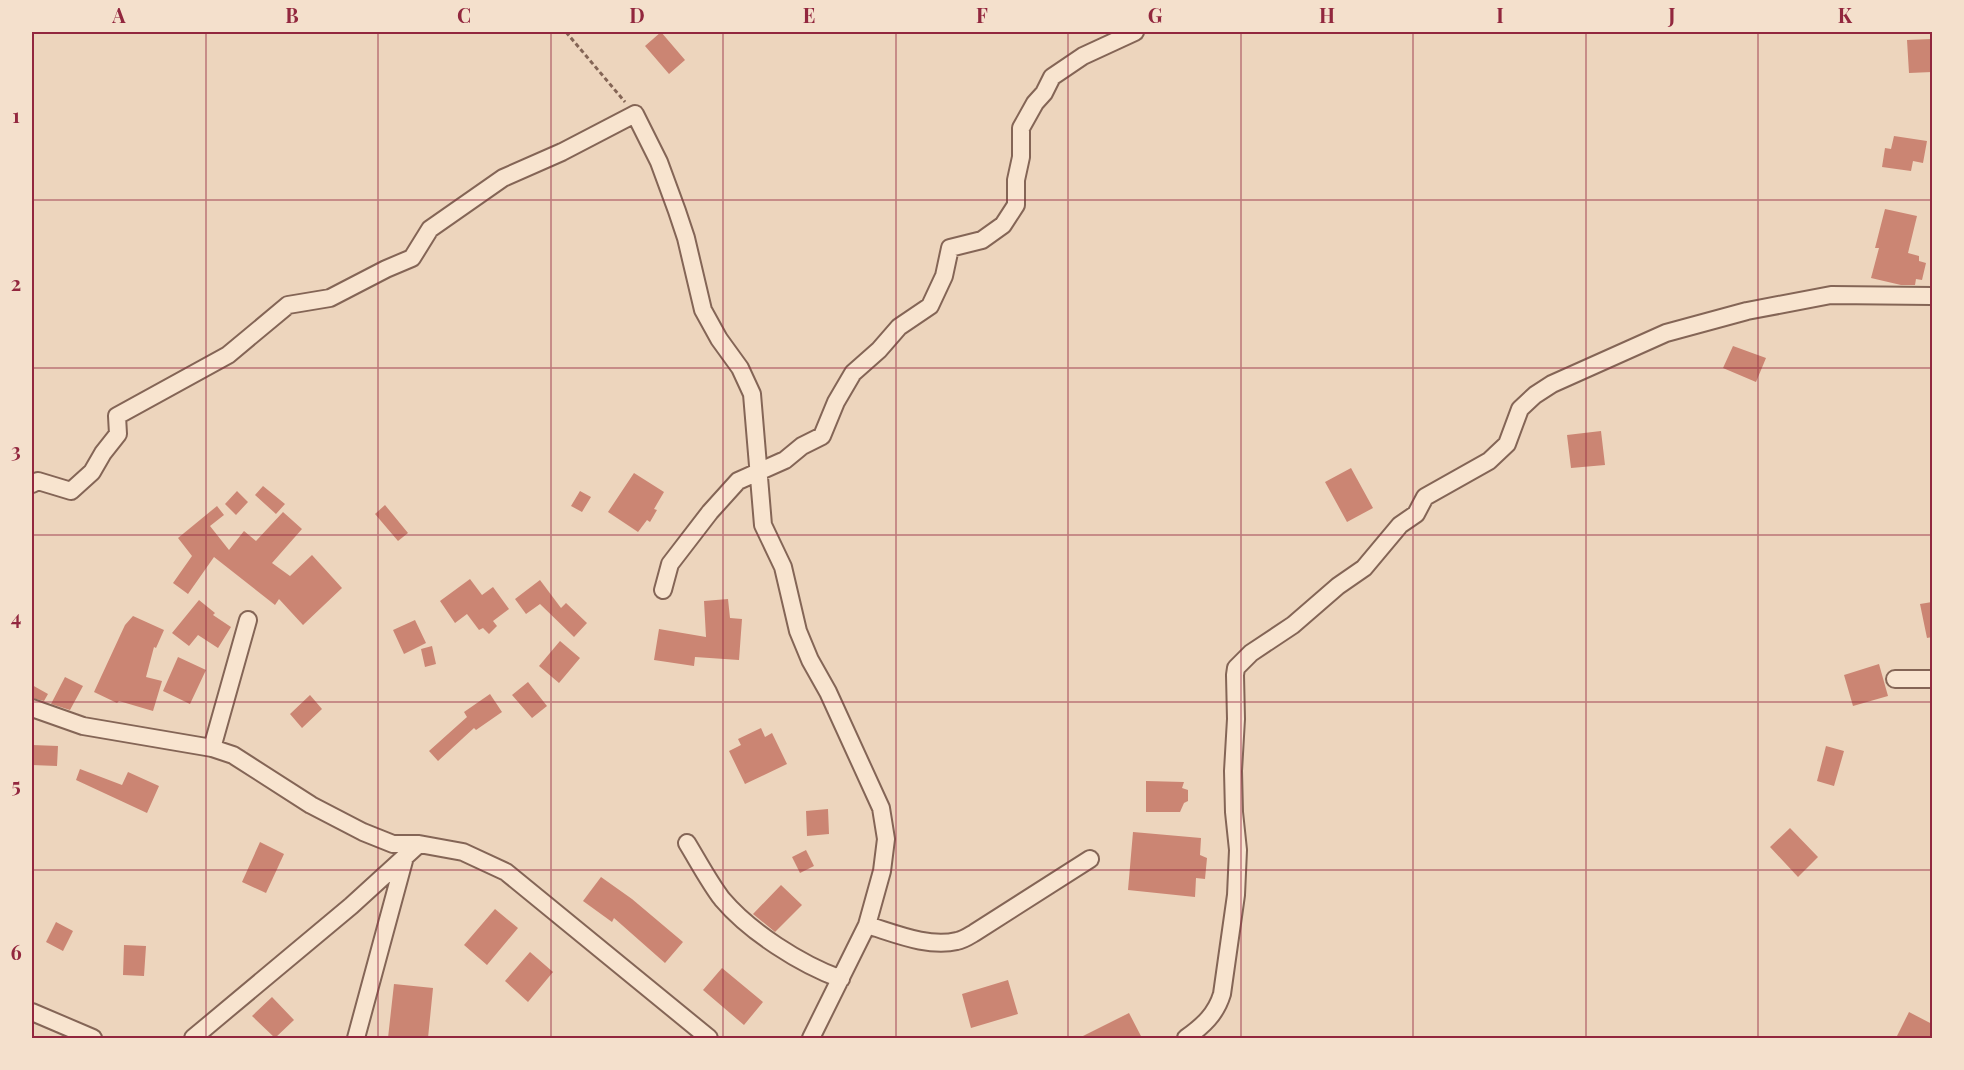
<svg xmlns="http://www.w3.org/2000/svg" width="1964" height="1070" viewBox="0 0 1964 1070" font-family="'Playfair Display',serif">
<rect width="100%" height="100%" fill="#edd5bd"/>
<path fill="#cb8573" d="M661,32l24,28 -16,14 -24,-28z
M1932,39v33l-23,1 -2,-33z
M1894,136l33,5 -4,22 -10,-2 -2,10 -29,-4 3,-19 6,1z
M1885,209l32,7 -9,37 11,3v5l7,2 -4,17 -6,-1 -1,6h-14l-30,-7 8,-30h-4z
M1733,346l33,12 -10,24 -33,-14z
M1601,431l4,34 -34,3 -4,-33z
M1351,468l22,40 -26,14 -22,-40z
M634,473l30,19 -10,17 3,1 -7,12 -3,-2 -9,12 -30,-20z
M263,486l22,18 -9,10 -21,-19z
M237,491l11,11 -12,13 -11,-11z
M580,491l11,6 -9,15 -11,-6z
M385,505l23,28 -10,8 -23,-27z
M217,506l7,9 -14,11 19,24 15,-19 12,10 27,-29 19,17 -30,34 18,13 22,-21 30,33 -39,37 -24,-26 -4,6 -61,-48 -26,37 -15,-11 19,-27 -14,-18z
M470,579l12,16 11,-8 16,22 -16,12 4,5 -8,8 -6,-6 -4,2 -12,-16 -12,9 -15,-22z
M540,580l21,28 5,-5 21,20 -13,14 -34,-33 -14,10 -11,-15z
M728,599l2,19 12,1 -3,41 -44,-3 -1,9 -40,-6 5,-31 47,8 -2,-36z
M199,600l16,13 -2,2 18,12 -13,21 -20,-13 -9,11 -17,-13z
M1932,602v35l-5,1 -7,-34z
M133,616l31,14 -8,18 -2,-1 -8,30 16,4 -9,30 -34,-10 -2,2 -23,-11 31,-67z
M415,620l11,23 -22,11 -11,-24z
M560,641l20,17 -21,25 -20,-17z
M432,646l4,18 -11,3 -4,-18z
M178,657l28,13 -16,34 -27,-13z
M1879,664l9,32 -35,10 -9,-31z
M65,677l18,9 -13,24 -19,-6z
M528,682l19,24 -15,12 -20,-23z
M32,685l16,9 -4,7 -12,-3z
M490,694l12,18 -26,18 -2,-2 -36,33 -9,-10 38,-34 -3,-5z
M310,695l12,14 -20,19 -12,-14z
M761,728l4,9 7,-4 15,31 -42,20 -16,-33 12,-6 -3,-6z
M32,745l26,1 -1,20 -25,-1z
M1826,746l18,5 -10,35 -17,-5z
M80,769l42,16 6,-13 31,14 -12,27 -71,-33z
M1146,781l38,1 -2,6 6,2v11l-4,2 -4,9h-34z
M828,809l1,25 -22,2 -1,-25z
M1790,828l28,29 -20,20 -28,-30z
M1133,832l68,6 -1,17 7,3 -2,21 -9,-1 -1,19 -67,-7z
M260,842l24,12 -18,39 -24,-11z
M806,850l8,16 -14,7 -8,-16z
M601,877l31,22 51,43 -18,21 -51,-45 -2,4 -29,-21z
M781,885l21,20 -27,27 -22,-18z
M495,909l23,19 -31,37 -23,-20z
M56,922l17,9 -10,20 -17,-9z
M124,945l22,1 -2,30 -21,-1z
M530,952l23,20 -25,30 -23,-21z
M722,968l41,34 -19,23 -41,-35z
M1008,980l10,34 -47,14 -9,-34z
M394,984l39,4 -5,50h-40z
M272,997l22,23 -19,18 -23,-22z
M1909,1012l23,12v14h-36z
M1129,1013l13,25h-63z"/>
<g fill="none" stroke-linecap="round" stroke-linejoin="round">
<defs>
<path id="street" d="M32,484l6,-3 33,10 21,-19 11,-19 15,-19 -1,-18 111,-61 60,-50 42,-7 56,-29 26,-11 18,-29 73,-51 59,-26 73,-38 24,48 18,49 9,27 17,72 16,29 21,29 12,26 11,131 20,42 15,64 12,29 18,32 53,116 5,31 -4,32 -15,54 -56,113
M663,590l7,-26 40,-52 28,-31 47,-21 17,-14 20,-10 14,-34 17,-29 26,-23 20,-23 31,-21 14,-30 6,-28 32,-8 21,-15 13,-20v-25l5,-23v-29l14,-25 9,-10 8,-16 31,-21 52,-24
M1895,679h37
M32,708l51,18 129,22 21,7 78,50 52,27 30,12h26l44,8 43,20 203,166
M212,748l36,-128
M687,843c11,18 22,39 35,56 28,33 78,65 119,80
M867,925c27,8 61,23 90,16 6,-1 12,-5 17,-8l116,-74
M32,1012l61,26
M193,1038l158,-132 68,-62
M356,1038l49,-181
M1186,1038c17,-12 30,-24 36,-44l14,-99 2,-45 -4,-38 -1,-41 3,-52 -1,-44 1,-7 15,-15 42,-28 45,-39 26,-18 36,-43 16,-11 9,-17 64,-36 18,-17 13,-35 15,-14 17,-11 114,-51 81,-22 84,-16 101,1"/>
</defs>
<use href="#street" stroke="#846556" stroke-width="20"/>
<path stroke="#846556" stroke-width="3" stroke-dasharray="4.5 3" stroke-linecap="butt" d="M566,32l59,70"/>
<use href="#street" stroke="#f8e4cf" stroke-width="16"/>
</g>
<path fill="none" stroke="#92273e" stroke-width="1.5" stroke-opacity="0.55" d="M206,32v1006M378,32v1006M551,32v1006M723,32v1006M896,32v1006M1068,32v1006M1241,32v1006M1413,32v1006M1586,32v1006M1758,32v1006M32,200h1900M32,368h1900M32,535h1900M32,702h1900M32,870h1900"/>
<rect width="1964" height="1070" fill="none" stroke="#f4e0cc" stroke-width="66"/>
<rect x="33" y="33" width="1898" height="1004" fill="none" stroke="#92273e" stroke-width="2"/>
<g font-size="20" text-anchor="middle" font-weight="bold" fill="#92273e">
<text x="119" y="23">A</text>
<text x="292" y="23">B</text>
<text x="464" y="23">C</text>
<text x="637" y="23">D</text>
<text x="809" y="23">E</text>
<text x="982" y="23">F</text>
<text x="1155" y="23">G</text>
<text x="1327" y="23">H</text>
<text x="1500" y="23">I</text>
<text x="1672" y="23">J</text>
<text x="1845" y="23">K</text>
<text x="16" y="123">1</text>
<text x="16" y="291">2</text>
<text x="16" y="458">3</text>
<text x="16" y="625">4</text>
<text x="16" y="793">5</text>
<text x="16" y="960">6</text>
</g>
</svg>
